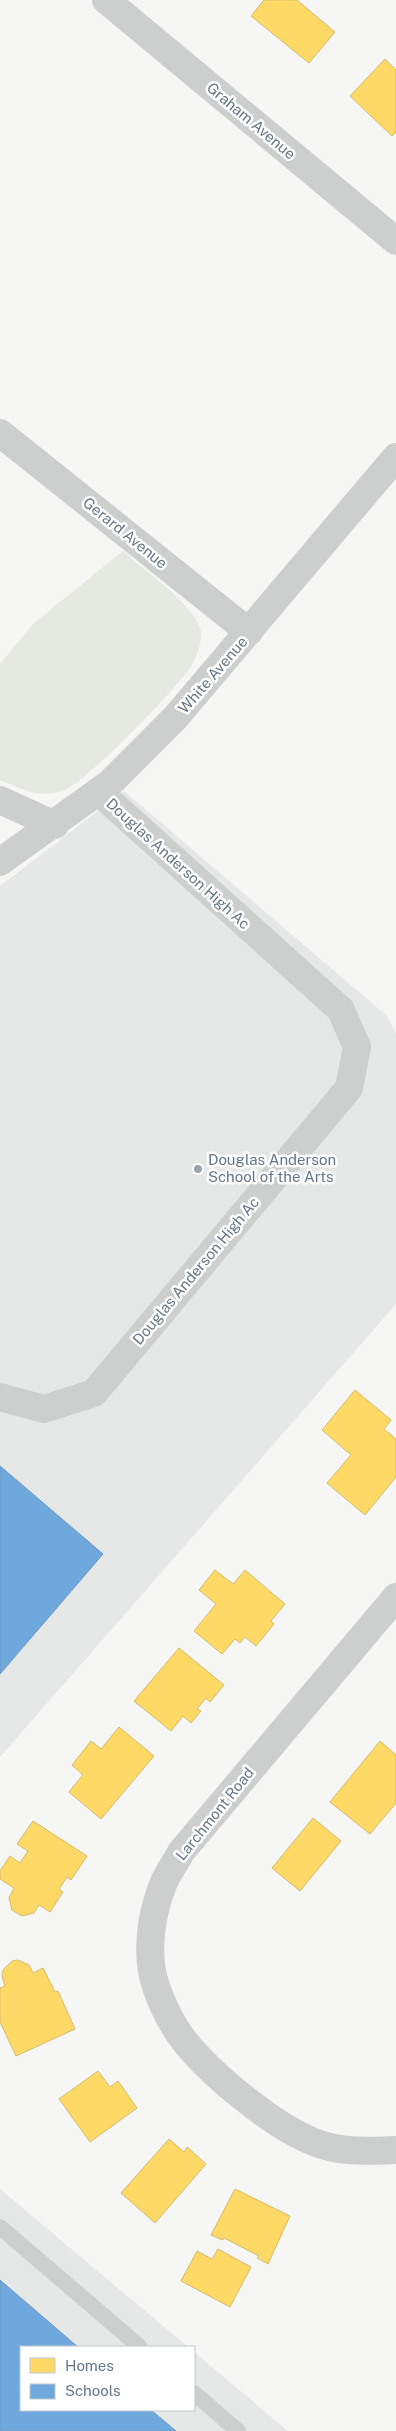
<svg xmlns="http://www.w3.org/2000/svg" width="396" height="2431" viewBox="0 0 396 2431" font-family="'Public Sans',sans-serif">
<rect width="100%" height="100%" fill="#f6f6f4"/>
<path fill="#e6e7e7" d="M124,791l263,225 9,18v270l-396,453v-871z
M0,2189l188,158h-167v63h173v-58l94,79h-288z"/>
<path fill="#e6e9e2" d="M123,551c20,18 65,50 76,74 6,12 -2,32 -9,43 -15,22 -106,117 -128,123 -28,7 -37,-1 -62,-11v-116l34,-41z"/>
<path fill="#ffd966" stroke="#d1bb6f" d="M264,0h33l38,32 -26,31 -58,-47z
M385,59l11,11v62l-4,4 -42,-40z
M355,1390l36,30 -7,9 12,10v38l-31,38 -38,-32 24,-28 -29,-25z
M215,1570l18,14 12,-14 40,34 -14,17 3,3 -18,22 -11,-9 -5,6 -5,-4 -13,15 -28,-23 22,-27 -17,-14z
M179,1648l45,37 -14,17 -4,-4 -9,11 4,2 -10,12 -8,-7 -12,15 -37,-30z
M119,1727l35,29 -53,63 -32,-27 14,-17 -11,-10 19,-24 10,8z
M380,1741l16,14v48l-26,31 -40,-32z
M313,1818l28,23 -41,50 -28,-23z
M33,1821l54,35 -16,24 -4,-3 -8,12 4,3 -13,20 -11,-7 -5,8 -12,3 -10,-6 -3,-12 5,-10 -14,-9v-8l10,-15 10,7 8,-12 -11,-7z
M18,1960l11,5 4,8 10,-5 12,24 3,-1 17,38 -59,27 -16,-34v-34l5,-2 -3,-10 1,-6 9,-9z
M98,2071l12,16 8,-6 19,27 -47,34 -31,-43z
M169,2139l15,13 3,-5 19,17 -51,59 -34,-30z
M235,2189l55,27 -22,48 -11,-6 2,-2 -35,-18 -1,2 -12,-5z
M218,2249l33,18 -21,40 -49,-26 16,-30 15,8z"/>
<path fill="#6fa8dc" stroke="#6c99c2" d="M0,1466l103,88 -103,120z
M0,2280l78,67h-57v63h130l25,21h-176z"/>
<g fill="none" stroke-linecap="round" stroke-linejoin="round">
<path stroke="#cdcfcf" stroke-width="16" d="M0,2227l140,120
M194,2393l44,38"/>
<path stroke="#cdcfcf" stroke-width="28" d="M106,0l290,241
M0,433l249,199
M0,800l55,25
M0,862l110,-79 65,-65 221,-261
M0,1397l44,12 50,-16 255,-305 8,-41 -16,-37 -242,-218
M396,1597l-215,255c-5,10 -12,19 -17,30 -11,26 -17,60 -12,89 4,22 19,54 34,72 27,33 87,83 128,99 26,11 54,9 82,8"/>
</g>
<circle fill="#98a3ac" stroke="#fff" stroke-width="2" cx="198" cy="1169" r="5"/>
<g text-anchor="middle" stroke-width="5" stroke-linejoin="round" paint-order="stroke">
<g font-size="15" fill="#657685" stroke="#fff">
<text transform="translate(251 121) rotate(40)" y="5">Graham Avenue</text>
<text transform="translate(125 533) rotate(39)" y="5">Gerard Avenue</text>
<text transform="translate(213 675) rotate(-49)" y="5">White Avenue</text>
<text transform="translate(178 864) rotate(42)" y="5">Douglas Anderson High Ac</text>
<text transform="translate(196 1271) rotate(-50)" y="5">Douglas Anderson High Ac</text>
<text transform="translate(215 1814) rotate(-51)" y="5">Larchmont Road</text>
</g>
<g font-size="15" fill="#657685" stroke="#fff" text-anchor="start">
<text x="208" y="1165">Douglas Anderson<tspan x="208" dy="17">School of the Arts</tspan></text>
</g>
</g>
<rect x="20" y="2346" width="175" height="65" fill="#ffffff" stroke="#c1c8ce"/>
<rect x="30" y="2358" width="25" height="15" fill="#ffd966" stroke="#c1c8ce"/>
<text x="65" y="2371" font-size="15" fill="#657685">Homes</text>
<rect x="30" y="2384" width="25" height="15" fill="#6fa8dc" stroke="#c1c8ce"/>
<text x="65" y="2396" font-size="15" fill="#657685">Schools</text>
</svg>
